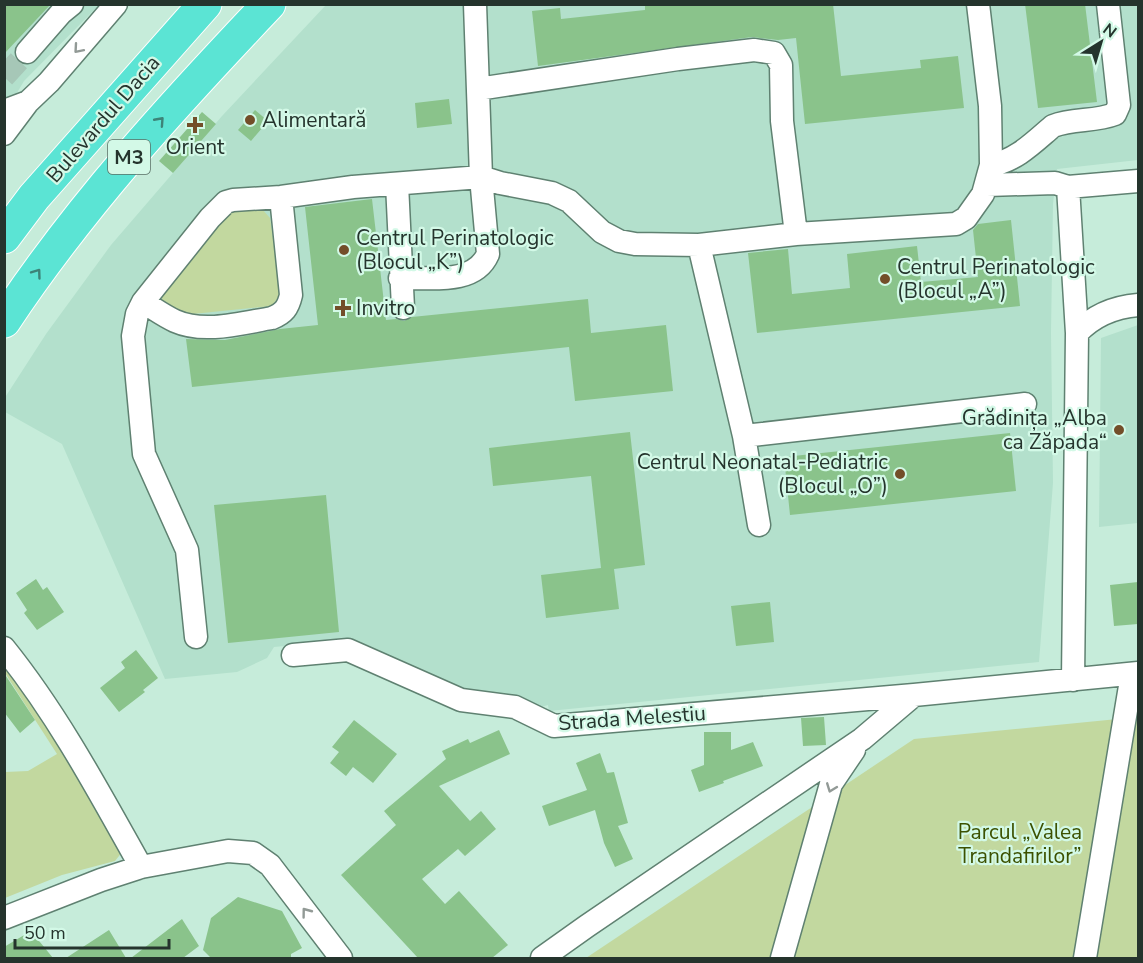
<svg xmlns="http://www.w3.org/2000/svg" width="1143" height="963" viewBox="0 0 1143 963" font-family="'Nunito Sans',sans-serif">
<rect width="100%" height="100%" fill="#c6ecda"/>
<path fill="#b3e0cc" d="M5,5h94l-75,76 -19,32z
M326,5h812v155l-81,9 -4,35 -2,129 2,150 -14,179 -490,49 -1,-6 -7,2 -22,-11 -61,-6 -112,-50 -72,7 -7,11 -30,14 -72,7 -103,-235 -57,-32 -1,-13 42,-65 65,-89 111,-129z
M1138,325v198l-39,4 2,-189z"/>
<path fill="#c2d89f" d="M262,209l8,9 11,75 -9,13 -89,9 -20,-12 -3,-13 64,-77z
M4,666l62,89 57,96 -8,10 -53,14 -57,23v-126l23,-1 29,-17 -52,-81z
M1138,717v241h-552l328,-219z"/>
<path fill="#8ac38b" d="M4,4h47l-47,50z
M645,4h188l8,72 80,-8 -1,-8 38,-4 6,52 -159,16 -9,-86 -18,2 -26,-3 -214,29 -6,-55 28,-3 1,11 84,-9z
M1025,4h60l12,98 -59,6z
M449,99l3,25 -35,4 -2,-25z
M255,110l13,11 -17,20 -13,-11z
M202,112l14,12 -43,49 -14,-12z
M372,199l14,121 10,-1 8,2 8,-4 176,-18 3,34 75,-8 7,66 -98,10 -6,-54 -377,40 -6,-48 39,1 55,-11 38,-4 -13,-118z
M1011,220l9,86 -263,27 -9,-80 40,-4 4,45 58,-6 -3,-34 70,-8 4,36 57,-5 -5,-47 5,-6z
M630,432l15,133 -31,4 5,40 -73,9 -5,-43 60,-7 -10,-92 -98,10 -4,-38z
M1010,433l6,58 -226,24 -6,-58z
M326,495l13,137 -111,11 -14,-138z
M36,579l7,11 4,-3 17,25 -27,18 -13,-17 3,-3 -11,-17z
M1138,582v42l-24,2 -4,-41z
M770,602l4,40 -38,4 -5,-40z
M136,650l22,28 -15,12 2,2 -26,20 -19,-24 25,-20 -4,-6z
M4,673l31,47 -15,13 -16,-21z
M824,717l2,28 -23,1 -2,-28z
M354,720l43,34 -24,29 -20,-16 -7,9 -16,-13 9,-11 -7,-5z
M499,730l11,24 -71,32 31,35 11,-10 15,18 -31,27 -7,-7 -36,30 23,25 14,-13 49,54 -16,13h-74l-77,-83 55,-50 -12,-14 62,-52 -4,-8 26,-12 2,4z
M704,732h27v18l22,-8 10,24 -40,15 1,2 -25,9 -8,-22 13,-5z
M600,753l7,20 7,-1 14,51 -10,3 15,33 -18,8 -11,-24 -9,-33 -46,16 -7,-20 45,-16 -11,-27z
M238,897l44,14 20,37 -11,6v4h-80l-8,-8 8,-32z
M182,919l17,27 -16,12h-52z
M109,930l17,28h-60z
M31,931l22,27h-49v-11z"/>
<g fill="none" stroke-linecap="round" stroke-linejoin="round">
<path stroke="#a6c7b7" stroke-width="22" stroke-dasharray="22 11" stroke-linecap="butt" d="M4,77l23,-25"/>
<defs>
<path id="minor" d="M27,52l34,-39 11,-9
M478,89l200,-30 76,-9 20,3 7,12 1,56 14,113
M4,111l24,-9 21,-20 67,-78
M4,134l24,-32
M991,165c25,-4 43,-23 62,-39 20,-8 42,-4 62,-12l4,-9 -11,-101
M397,184l6,124
M987,185l68,-2 13,4 9,146 -4,347
M1068,187l70,-6
M281,197l10,98c-3,13 -7,18 -19,23 -30,5 -68,16 -97,3 -11,-5 -22,-13 -32,-19l67,-84 16,-16 7,-2 48,-3 72,-10 128,-10 19,6 52,10 17,8 33,31 17,9 16,3 64,1 97,-11 160,-10 10,-6 17,-24 8,-29 -1,-59 -12,-102
M699,245l45,191 15,89
M400,278c29,-1 74,8 88,-24l-7,-77 -6,-173
M143,302l-6,12 -4,22 11,118 43,96 9,87
M1077,333c16,-17 37,-26 61,-28
M744,436l281,-32
M4,648c54,67 95,144 137,219
M293,655l55,-5 113,50 54,7 39,19 360,-31 224,-22
M4,918l97,-38 40,-13 87,-16 25,2 17,12 71,93
M542,958l45,-32 275,-187 52,-44
M782,958l49,-174 23,-34
M1085,958l47,-284"/>
<path id="highway" d="M4,237l30,-40 171,-193
M4,321c77,-116 170,-217 265,-317"/>
</defs>
<use href="#minor" stroke="#5f8171" stroke-width="25"/>
<use href="#highway" stroke="#fff" stroke-width="35"/>
<use href="#minor" stroke="#fff" stroke-width="22"/>
<use href="#highway" stroke="#5be4d4" stroke-width="33"/>
</g>
<defs><path id="oneway-chevron" d="M-2-3.5L2.5 0L-2 3.5" fill="none" stroke-width="1.6" stroke-linecap="round" stroke-linejoin="round" transform="scale(1.5)"/></defs>
<g stroke="#929a96">
<use href="#oneway-chevron" transform="translate(78 49) rotate(131)"/>
<use href="#oneway-chevron" transform="translate(831 788) rotate(111)"/>
<use href="#oneway-chevron" transform="translate(306 912) rotate(-127)"/>
</g>
<g stroke="#3d8378">
<use href="#oneway-chevron" transform="translate(160 121) rotate(-48)"/>
<use href="#oneway-chevron" transform="translate(37 273) rotate(-54)"/>
</g>
<g fill="#734e29" stroke="#d3f9e7" stroke-width="2">
<circle cx="250" cy="120" r="6"/>
<path d="M192 116h6v6h6v6h-6v6h-6v-6h-6v-6h6z"/>
<circle cx="344" cy="250" r="6"/>
<circle cx="885" cy="279" r="6"/>
<path d="M340 299h6v6h6v6h-6v6h-6v-6h-6v-6h6z"/>
<circle cx="1119" cy="430" r="6"/>
<circle cx="900" cy="474" r="6"/>
</g>
<g text-anchor="middle" stroke-width="4.5" stroke-linejoin="round" paint-order="stroke">
<rect fill="#d3f9e7" stroke="#596f65" stroke-width="1.5" x="108" y="140" width="42" height="34" rx="4.5"/>
<g font-size="20" font-weight="bold" fill="#25342d">
<text x="129" y="164">M3</text>
</g>
<g font-size="21" fill="#25342d" stroke="#d3f9e7">
<text transform="translate(103 119) rotate(-49)" y="7">Bulevardul Dacia</text>
<text transform="translate(632 718) rotate(-4)" y="7">Strada Melestiu</text>
</g>
<g font-size="21" fill="#25342d" stroke="#d3f9e7" text-anchor="start">
<text x="262" y="127">Alimentară</text>
<text x="195" y="154" text-anchor="middle">Orient</text>
<text x="356" y="245">Centrul Perinatologic<tspan x="356" dy="24">(Blocul „K”)</tspan></text>
<text x="897" y="274">Centrul Perinatologic<tspan x="897" dy="24">(Blocul „A”)</tspan></text>
<text x="356" y="315">Invitro</text>
<text x="1107" y="425" text-anchor="end">Grădinița „Alba<tspan x="1107" dy="24">ca Zăpada“</tspan></text>
<text x="888" y="469" text-anchor="end">Centrul Neonatal-Pediatric<tspan x="888" dy="24">(Blocul „O”)</tspan></text>
</g>
<g font-size="21" fill="#3c5100" stroke="#d3f9e7">
<text x="1020" y="839">Parcul „Valea<tspan x="1020" dy="24">Trandafirilor”</tspan></text>
</g>
</g>
<rect width="1143" height="963" fill="none" stroke="#25342d" stroke-width="12"/>
<g transform="translate(1101 42) rotate(37)" stroke="#d3f9e7" stroke-width="4.5" paint-order="stroke">
<path d="M0-4.5L10 22L0 15L-10 22Z" fill="#25342d"/>
<text y="-9" font-size="16" font-weight="bold" text-anchor="middle" fill="#25342d">N</text>
</g>
<path d="M15 939v9h154v-9" fill="none" stroke="#25342d" stroke-width="3"/>
<text x="24" y="939" font-size="18" fill="#25342d" stroke="#d3f9e7" stroke-width="4.5" paint-order="stroke">50 m</text>
</svg>
